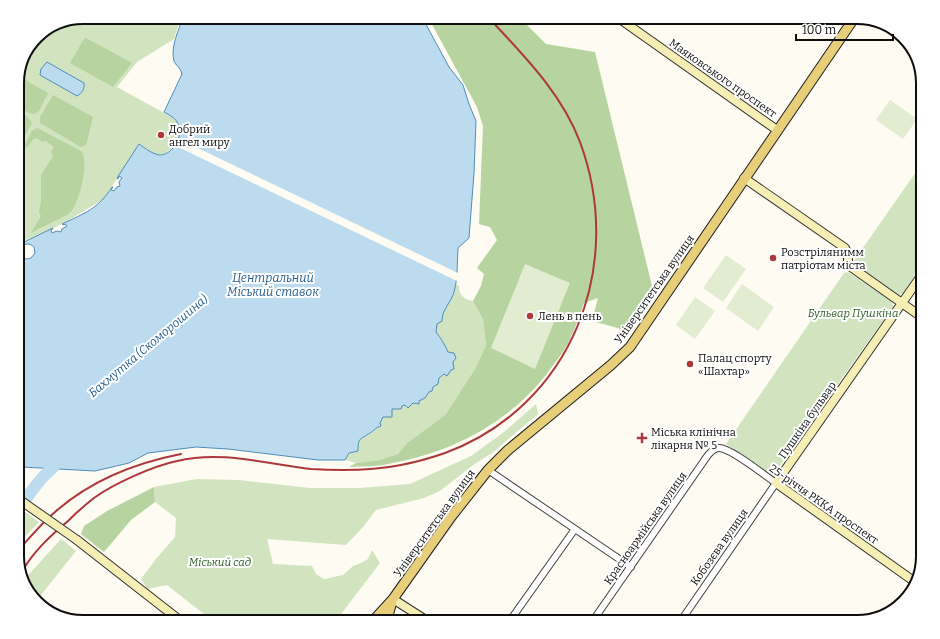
<svg xmlns="http://www.w3.org/2000/svg" width="940" height="639" viewBox="0 0 940 639" font-family="Bitter,serif">
<rect width="100%" height="100%" fill="#fdfbf2"/>
<path fill="#d1e4bf" d="M83,17h98l-7,22 -37,23 -20,25 58,32c10,13 1,26 -10,35h-11l-15,-10 -35,55 -42,25 -45,20v-165l20,-43z
M923,162v101l-21,31 -3,1 -45,-31 -1,-2z
M848,272l43,29 2,4 -1,3 -118,166 -4,1 -44,-31 118,-171z
M455,283l4,3c0,10 5,13 14,15l10,18 3,26 -11,24 -30,46 -38,28 -9,11 -19,6 -23,3 -11,-3 16,-23 10,-4 6,-6 6,-10 9,-8 33,-11 14,-20 5,-4 4,-22c-3,-7 -7,-14 -12,-20l1,-8 17,-31z
M536,404l2,10 -46,39 -19,12 -33,26 -16,7 -48,12 -13,17 -17,18 -79,-6 6,25 39,2 4,8 8,5 19,-4 10,-9 8,-3 7,-4 4,-9 8,13 -45,59h-121l-47,-37 -20,4 -6,-10 15,-20 19,-22 1,-19 -21,-16 -1,-15 43,-8 42,1 71,8h49l51,-4 61,-28 33,-24z
M17,506l22,16 -22,23z
M61,539l15,12 -39,49 -11,-11 -3,-8z"/>
<path fill="#b6d3a0" d="M428,17h91l27,27 49,8 57,234 -27,44 -33,-9 6,-23 -14,5c-4,12 -9,25 -14,36 -6,13 -16,25 -24,36 -40,50 -96,78 -158,89 -12,3 -26,2 -39,3l7,-4 23,-3 19,-6 9,-11 38,-28 30,-46 11,-24 -3,-26 -10,-18 8,-15 3,-12 -7,-6 20,-28 -7,-13 -11,-3 4,-98 -6,-19z
M86,38l46,25 -19,24 -43,-24 14,-24z
M22,78l26,15 -9,18 -4,3 -6,-1 -12,-7v-12l7,-12z
M53,95l40,22 -7,28 -5,2 -41,-24v-6z
M17,110l11,7 4,6 -15,28z
M37,128l44,23c9,10 -2,53 -11,62 -3,2 -8,4 -11,6 -9,4 -19,9 -28,14l10,-17 -2,-4 2,-11v-26l12,-19 -2,-4 3,-5 -8,-6 -3,1 -5,-3 -4,-1 -7,10 -3,-2 8,-15z
M154,487l1,15 -24,18 -27,32 -23,-18 3,-8 23,-15z"/>
<path fill="#e2ecd0" d="M890,100l27,19 -14,20 -27,-19z
M726,255l20,14 -23,33 -20,-14z
M525,264l45,19 -35,86 -44,-21z
M742,284l32,23 -16,24 -32,-23z
M695,297l20,14 -20,28 -19,-14z"/>
<path fill="#bcdbee" stroke="#4d8dbc" d="M183,17h239l27,50 14,18 6,19 7,17 -2,52 -5,65 -11,10c-1,15 0,30 -4,44 -3,11 -12,17 -12,29l-5,3 -1,8c5,6 9,13 12,20l6,1 2,5 -3,4 1,7 -3,1 -4,6 -3,-2 -5,4 -1,6 -5,3 -1,4 -3,1 -4,6 -6,3v3l-6,-1 -5,5 -3,-3 -3,1 -1,3h-9v8h-9l-3,6 1,3c-5,1 -7,5 -11,7 -10,7 -12,4 -12,18l-9,2 -4,7h-27l-90,-11 -32,-2 -48,6 -19,10 -34,8 -73,-4 -5,1v-221l3,2c-1,7 4,12 11,9l4,-5 -1,-6c-4,-4 -9,-4 -13,0l-3,-2 35,-17 -2,3 1,2 5,-2 4,1 1,-3 5,-3 -2,-2 -2,1 -1,-1c23,-11 36,-15 50,-37h1l-2,3 3,1 3,-4 3,-1 -1,-4 3,-4 -3,-2 -1,3 -1,-1 22,-34c6,4 14,11 22,11 12,-1 23,-20 17,-31 -2,-6 -9,-9 -14,-12l18,-38c-2,-7 -6,-8 -8,-13 -4,-14 5,-31 9,-44z
M47,62l37,21c1,6 -2,10 -7,13l-37,-21 1,-6z"/>
<path fill="#fdfbf2" d="M177,138l281,135 -1,8 -283,-136z"/>
<g fill="none" stroke-linecap="round" stroke-linejoin="round">
<path stroke="#bcdbee" stroke-width="12" d="M17,512c8,-12 16,-24 26,-35 7,-7 14,-12 18,-21"/>
<defs>
<path id="street" d="M488,470l143,97
M509,622l66,-93
M592,622l116,-167c4,-4 6,-7 11,-7 12,0 45,27 57,35l-96,139"/>
<path id="secondary" d="M617,17l160,113
M744,178l101,70 3,7v8l3,4 72,51
M77,540l105,82
M915,582l-139,-99 147,-210
M393,599l36,23"/>
<path id="primary" d="M372,622l21,-23 58,-82 37,-47 20,-20 103,-85 19,-18 225,-330
M386,622l6,-20"/>
</defs>
<use href="#street" stroke="#414141" stroke-width="8"/>
<use href="#secondary" stroke="#303030" stroke-width="10"/>
<use href="#primary" stroke="#1f1f1f" stroke-width="11"/>
<use href="#street" stroke="#fff" stroke-width="6"/>
<use href="#secondary" stroke="#f5efb5" stroke-width="8"/>
<use href="#primary" stroke="#e7ce78" stroke-width="9"/>
<path stroke="#ad383b" stroke-width="2" d="M17,552c12,-14 24,-28 38,-40 35,-31 80,-49 126,-58
M21,573c12,-21 28,-36 47,-52 8,-8 17,-16 26,-23 19,-14 59,-32 83,-37 45,-11 89,3 134,8 30,2 60,2 90,-4 15,-3 30,-7 44,-12 127,-47 181,-187 135,-311 -19,-50 -57,-87 -92,-125"/>
<defs>
<path id="secondary-bridge" d="M17,498l60,42"/>
</defs>
<use href="#secondary-bridge" stroke="#303030" stroke-width="10" stroke-linecap="butt"/>
<use href="#secondary-bridge" stroke="#f5efb5" stroke-width="8"/>
</g>
<g fill="#ad383b" stroke="#fff" stroke-width="1.5">
<circle cx="161" cy="135" r="4"/>
<circle cx="773" cy="258" r="4"/>
<circle cx="530" cy="316" r="4"/>
<circle cx="690" cy="364" r="4"/>
<path d="M640 432h4v4h4v4h-4v4h-4v-4h-4v-4h4z"/>
</g>
<g text-anchor="middle" stroke-width="4" stroke-linejoin="round" paint-order="stroke">
<g font-size="11" fill="#0e0e0e" stroke="#fff">
<text transform="translate(723 78) rotate(35)" y="4">Маяковського проспект</text>
<text transform="translate(654 289) rotate(-55)" y="4">Університетська вулиця</text>
<text transform="translate(807 420) rotate(-55)" y="4">Пушкіна бульвар</text>
<text transform="translate(824 504) rotate(35)" y="4">25-річчя РККА проспект</text>
<text transform="translate(434 523) rotate(-54)" y="4">Університетська вулиця</text>
<text transform="translate(645 528) rotate(-55)" y="4">Красноармійська вулиця</text>
<text transform="translate(719 547) rotate(-55)" y="4">Кобозєва вулиця</text>
</g>
<g font-size="11" fill="#0e0e0e" stroke="#fff" text-anchor="start">
<text x="169" y="133">Добрий<tspan x="169" dy="13">ангел миру</tspan></text>
<text x="781" y="256">Розстрілянимм<tspan x="781" dy="13">патріотам міста</tspan></text>
<text x="538" y="320">Лень в пень</text>
<text x="698" y="362">Палац спорту<tspan x="698" dy="13">«Шахтар»</tspan></text>
<text x="651" y="436">Міська клінічна<tspan x="651" dy="13">лікарня № 5</tspan></text>
</g>
<g font-size="11" font-style="italic" fill="#315e27" stroke="#fff">
<text x="853" y="317">Бульвар Пушкіна</text>
<text x="220" y="566">Міський сад</text>
</g>
<g font-size="12" font-style="italic" fill="#276091" stroke="#fff">
<text x="273" y="282">Центральний<tspan x="273" dy="14">Міський ставок</tspan></text>
<text transform="translate(148 346) rotate(-40)" y="4">Бахмутка (Скоморошина)</text>
</g>
</g>
<path d="M0 0H940V639H0ZM83 24H857A59 59 0 0 1 916 83V556A59 59 0 0 1 857 615H83A59 59 0 0 1 24 556V83A59 59 0 0 1 83 24Z" fill="#fff" fill-rule="evenodd"/>
<path fill="none" stroke="#0e0e0e" stroke-width="2" d="M83 24H857A59 59 0 0 1 916 83V556A59 59 0 0 1 857 615H83A59 59 0 0 1 24 556V83A59 59 0 0 1 83 24Z"/>
<path d="M796 34v6h97v-6" fill="none" stroke="#0e0e0e" stroke-width="2"/>
<text x="802" y="34" font-size="12" fill="#0e0e0e" stroke="#ffffff" stroke-width="3" paint-order="stroke">100 m</text>
</svg>
